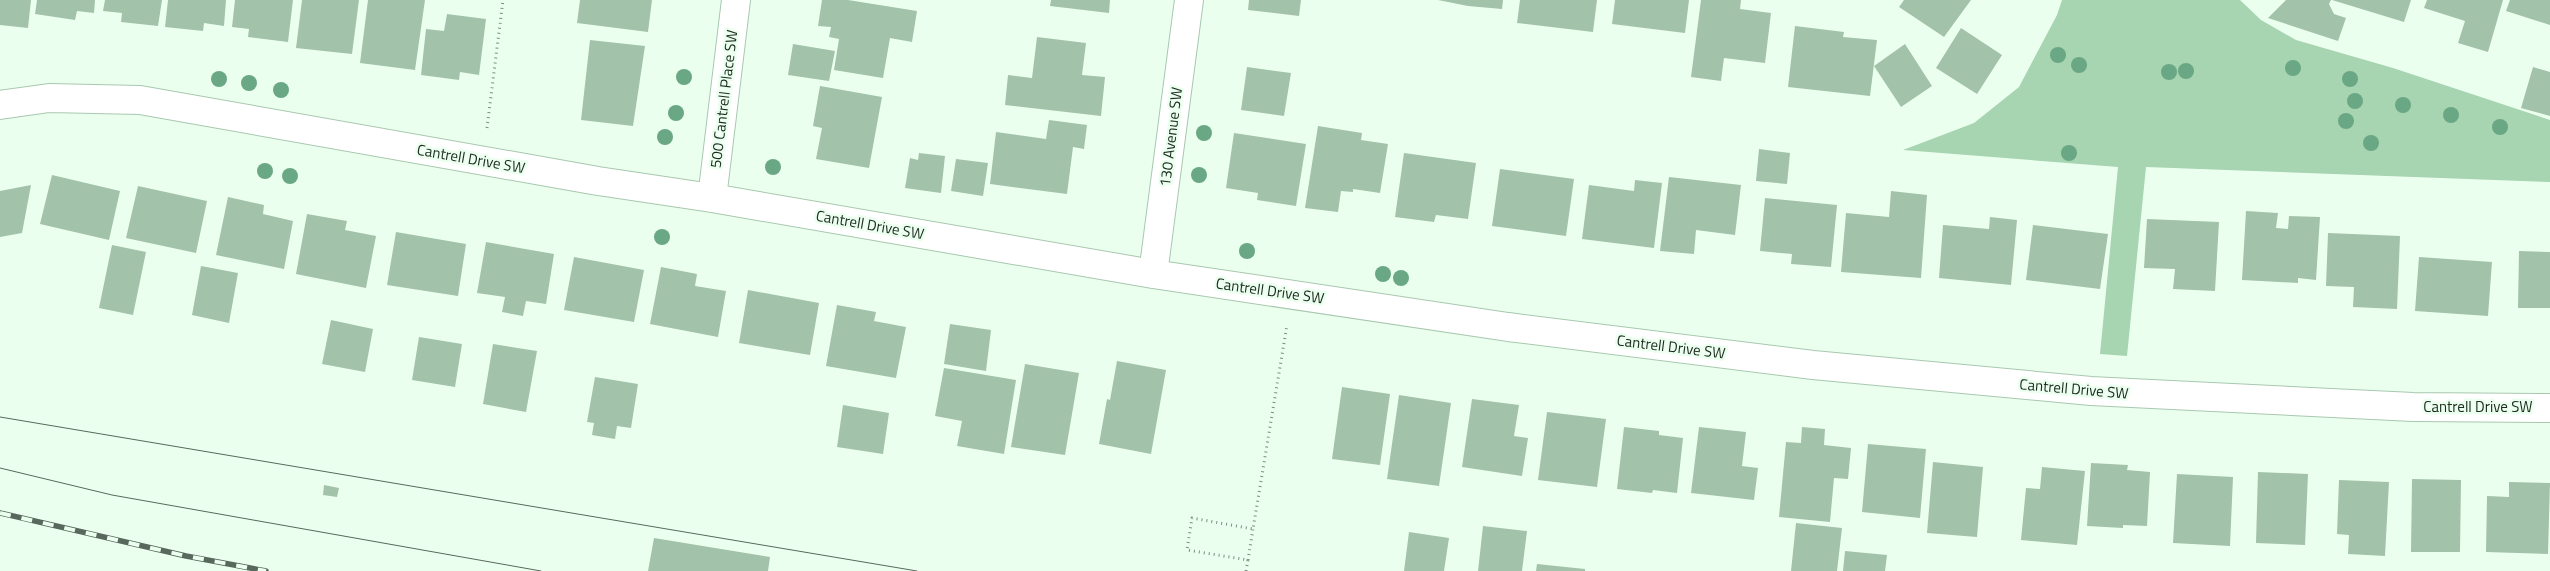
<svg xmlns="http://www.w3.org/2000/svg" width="2550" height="571" viewBox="0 0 2550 571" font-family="'Titillium Web',sans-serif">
<rect width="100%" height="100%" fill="#ebffef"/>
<path fill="#a7d4b1" d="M2062,0h178l21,20 35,20 97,28 157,52v62l-404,-15 -19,189 -27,-2 18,-187 -215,-17 71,-27 45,-36 38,-72z"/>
<path fill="#a3c2aa" d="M0,0h31l-3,28 -28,-3z
M37,0h58l-1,13 -17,-2 -2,9 -40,-6z
M105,0h57l-4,26 -37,-4 1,-9 -19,-2z
M168,0h58l-2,26 -20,-3 -1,8 -38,-4z
M235,0h58l-5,42 -40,-5 1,-8 -17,-2z
M302,0h57l-7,54 -56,-6z
M368,0h57l-10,70 -55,-7z
M580,0h72l-4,32 -71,-9z
M822,0h26l69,11 -5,31 -22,-4 -7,40 -49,-8 5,-31 -10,-2 2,-10 -13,-1z
M1051,0h59l-1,13 -59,-7z
M1249,0h52l-2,16 -51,-6z
M1438,0h65l-1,9 -34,-3z
M1520,0h77l-4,32 -76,-9z
M1615,0h74l-4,33 -73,-9z
M1701,0h40l-1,9 31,4 -6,50 -41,-5 -3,23 -30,-4z
M1904,0h67l-27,37 -45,-30z
M2286,0h45l-2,4 5,10 12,4 -8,23 -70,-23z
M2332,0h79l-7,22z
M2427,0h76l-15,52 -30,-9 7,-22 -41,-13z
M2510,0h40v25l-44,-14z
M447,14l39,5 -7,56 -19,-3 -1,8 -38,-5 5,-46 18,2z
M1795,26l49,6 -1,5 34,3 -7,56 -82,-9z
M1961,28l41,27 -25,39 -41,-26z
M1037,37l49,6 -4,32 23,2 -4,39 -96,-11 3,-30 24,3z
M590,40l55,6 -12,80 -52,-6z
M793,44l42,7 -6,30 -41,-6z
M1905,44l27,42 -31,21 -27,-41z
M1247,67l44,6 -7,43 -43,-6z
M2533,67l17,5v44l-29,-8z
M820,86l62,11 -13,71 -53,-9 6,-31 -9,-2z
M1049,120l38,5 -3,24 -11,-2 -6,47 -77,-10 6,-52 50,7z
M1318,126l44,7 -1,7 27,4 -8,49 -27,-4v3l-12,-1 -3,21 -33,-4z
M1234,133l72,11 -10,62 -39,-6 1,-7 -32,-5z
M1759,149l31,4 -3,31 -31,-3z
M919,153l26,3 -4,37 -36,-5 5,-30 8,2z
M1404,153l72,10 -8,56 -32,-4 -2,7 -39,-5z
M956,159l32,4 -5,33 -32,-5z
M1500,169l74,10 -8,57 -74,-10z
M52,175l68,16 -11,49 -69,-16z
M1669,177l72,8 -6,50 -39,-5 -2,24 -34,-3z
M1635,180l27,3 -8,65 -72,-9 7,-54 45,6z
M31,185l-9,48 -22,4v-46z
M138,186l69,15 -11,52 -70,-15z
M1891,191l36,4 -6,83 -80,-6 5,-59 43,4z
M228,197l36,8 -1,9 30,7 -9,48 -68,-14z
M1765,198l72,7 -6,62 -40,-3 1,-10 -32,-3z
M2246,211l32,2 -2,15 12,1 1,-13 31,1 -4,63 -18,-2v5l-56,-3z
M307,214l40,7 -2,9 31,6 -10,52 -70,-14z
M1990,217l27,3 -6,65 -72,-7 4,-53 46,4z
M2147,219l72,3 -4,69 -42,-2 2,-20 -31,-1z
M2033,225l75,9 -8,55 -74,-9z
M396,232l70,12 -8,52 -71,-11z
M2328,233l72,3 -3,73 -44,-2 1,-20 -28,-1z
M486,242l68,12 -8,50 -20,-3 -3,15 -21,-4 3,-15 -28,-4z
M112,245l34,7 -13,63 -34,-7z
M2519,251l31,1v56h-32z
M574,257l70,13 -10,52 -70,-12z
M2419,257l73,5 -4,54 -73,-5z
M201,266l37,7 -9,50 -37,-8z
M661,267l36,7 -2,12 31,5 -8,46 -68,-13z
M748,290l71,13 -9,52 -71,-12z
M837,305l39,7 -2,9 32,6 -10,51 -70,-12z
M331,320l42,9 -8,43 -43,-8z
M950,324l41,6 -5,41 -42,-7z
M419,337l43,7 -7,43 -43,-7z
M493,344l44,7 -11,61 -43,-8z
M1117,361l49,9 -15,84 -52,-10 8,-45 3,1z
M1025,364l54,9 -14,82 -54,-8z
M944,368l72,12 -12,74 -47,-8 5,-25 -27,-5z
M595,377l43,7 -7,44 -14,-2 -2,13 -23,-4 2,-12 -7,-1z
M1342,387l48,7 -10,71 -48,-6z
M1399,395l52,8 -12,83 -52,-7z
M1472,399l47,6 -5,31 14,2 -6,38 -60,-9z
M843,405l46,8 -6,41 -46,-7z
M1547,412l59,7 -9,68 -59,-7z
M1624,427l35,4v4l24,3 -6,55 -24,-3 -1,3 -35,-4z
M1699,427l47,5 -4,34 16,2 -4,32 -63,-7z
M1802,427l23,2 -1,16 27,3 -3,31 -14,-1 -4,44 -51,-5 7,-75 15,1z
M1868,444l58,5 -6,69 -58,-6z
M1933,462l50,5 -6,70 -50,-4z
M2091,463l37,2 -1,5 23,2 -3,54 -24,-1v3l-36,-2z
M2042,467l43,4 -8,74 -56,-5 5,-52 14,1z
M2258,472l50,2 -3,71 -49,-2z
M2177,474l56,3 -3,69 -57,-3z
M2412,479l49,1 -1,72h-49z
M2339,480l50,2 -4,74 -37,-2 1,-19 -12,-1z
M2509,482l41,1 -2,71 -62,-2 1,-56 22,1z
M324,485l15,3 -2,9 -14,-2z
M1796,523l46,5 -5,43h-46z
M1483,526l44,5 -5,40h-44z
M1409,532l40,6 -5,33h-40z
M654,538l116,19 -2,14h-120z
M1845,551l42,4 -2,16h-42z
M1537,564l48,5v2h-49z"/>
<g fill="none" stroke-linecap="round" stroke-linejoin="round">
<defs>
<path id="minor" d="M0,105l49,-7 91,2 458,81 114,17 441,76 355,53 305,38 278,26 322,16 137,1
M712,198l24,-198
M1153,274l36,-274"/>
</defs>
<use href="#minor" stroke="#a8c8af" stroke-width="30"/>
<path stroke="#7d8d81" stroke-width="3" stroke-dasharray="1 4" stroke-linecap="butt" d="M487,128l16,-128
M1248,560l5,-31
M1246,571l2,-11 -61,-10 5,-32 61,11 34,-204"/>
<use href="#minor" stroke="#fff" stroke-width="28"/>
<path stroke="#59685d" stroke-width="1" d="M0,417l917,154
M0,468l112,27 429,76"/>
<defs>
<path id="rail" d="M0,513l186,43 80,15"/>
</defs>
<use href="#rail" stroke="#59685d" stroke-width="5.5"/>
<use href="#rail" stroke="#ebffef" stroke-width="4" stroke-dasharray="11" stroke-linecap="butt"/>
</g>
<g fill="#6aa784">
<circle cx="2058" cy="55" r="8"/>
<circle cx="2079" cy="65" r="8"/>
<circle cx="2293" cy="68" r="8"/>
<circle cx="2186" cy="71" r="8"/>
<circle cx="2169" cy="72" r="8"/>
<circle cx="684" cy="77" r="8"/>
<circle cx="219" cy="79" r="8"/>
<circle cx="2350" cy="79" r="8"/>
<circle cx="249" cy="83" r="8"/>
<circle cx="281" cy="90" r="8"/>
<circle cx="2355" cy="101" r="8"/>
<circle cx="2403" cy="105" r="8"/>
<circle cx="676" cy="113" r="8"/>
<circle cx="2451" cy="115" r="8"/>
<circle cx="2346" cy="121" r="8"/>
<circle cx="2500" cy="127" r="8"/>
<circle cx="1204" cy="133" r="8"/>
<circle cx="665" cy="137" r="8"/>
<circle cx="2371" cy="143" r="8"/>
<circle cx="2069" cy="153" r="8"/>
<circle cx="773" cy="167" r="8"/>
<circle cx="265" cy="171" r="8"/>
<circle cx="1199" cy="175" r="8"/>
<circle cx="290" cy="176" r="8"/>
<circle cx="662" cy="237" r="8"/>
<circle cx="1247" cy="251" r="8"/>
<circle cx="1383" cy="274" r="8"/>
<circle cx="1401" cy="278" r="8"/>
</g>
<g text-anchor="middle" stroke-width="5" stroke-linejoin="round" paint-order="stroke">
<g font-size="15" fill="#1c291f" stroke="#ebffef">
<text transform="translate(724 99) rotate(-83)" y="5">500 Cantrell Place SW</text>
<text transform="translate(1171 137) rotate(-83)" y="5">130 Avenue SW</text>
<text transform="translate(471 159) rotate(10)" y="5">Cantrell Drive SW</text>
<text transform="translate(870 225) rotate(10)" y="5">Cantrell Drive SW</text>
<text transform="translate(1270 291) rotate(8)" y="5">Cantrell Drive SW</text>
<text transform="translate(1671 347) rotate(7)" y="5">Cantrell Drive SW</text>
<text transform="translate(2074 389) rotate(5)" y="5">Cantrell Drive SW</text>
<text x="2478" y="412">Cantrell Drive SW</text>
</g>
</g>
</svg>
